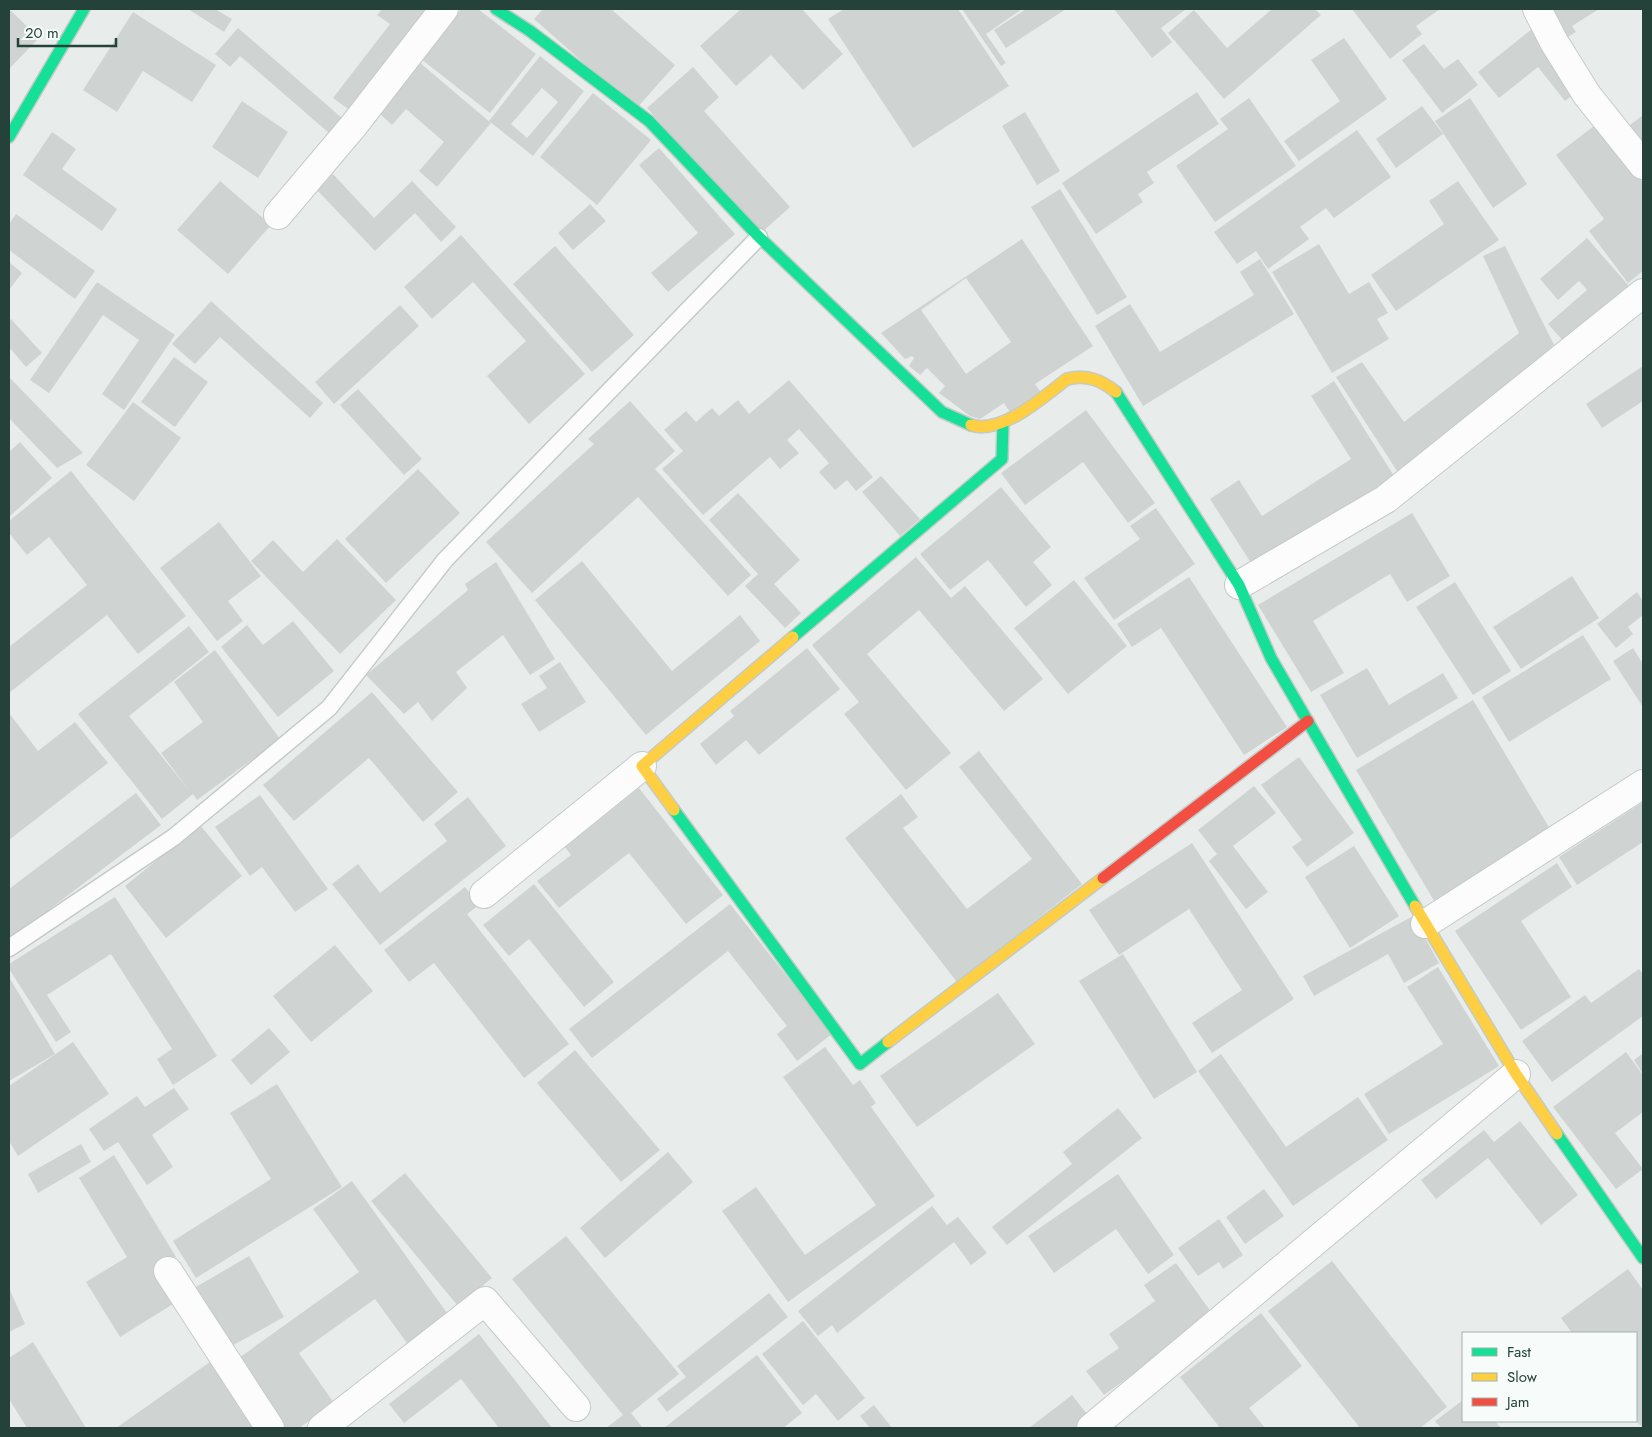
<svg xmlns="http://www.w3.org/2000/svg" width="1652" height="1437" viewBox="0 0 1652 1437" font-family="Jost,sans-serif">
<rect width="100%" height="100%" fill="#e8edeb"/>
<path fill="#cfd4d2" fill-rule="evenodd" d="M9,9l30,29 -30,31z
M188,9h27l17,10 -8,13z
M382,9h54l-81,105 -22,-16 57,-74 -13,-9z
M461,9h17l58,45 -46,59 -69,-54z
M543,9h68l64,56 -39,44 -102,-90z
M741,9h61l41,45 -40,36 -32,-35 -35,31 -36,-40z
M844,9h114l51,77 -96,62 -85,-129z
M962,9h60l-36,25 20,29 -5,3z
M1026,9h40l-60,39 -12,-18z
M1114,9h72l-25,19 11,14 -20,16z
M1272,9h43l6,6 -97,84 -56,-66 26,-23 33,38z
M1352,9h88l-24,17 6,8 -32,25z
M1544,9h55l-27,17 4,6 -13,8z
M133,12l83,53 -24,37 -49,-31 -26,41 -34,-22z
M238,28l104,90 -13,15 -89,-77 -10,11 -15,-13z
M1532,29l48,60 -15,12 -27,-34 -39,31 -21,-26z
M1344,38l43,61 -88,62 -15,-20 56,-40 -29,-41z
M1424,44l20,25 14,-10 20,26 -36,28 -40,-53z
M540,56l44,35 -51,65 -44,-35zM542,88l16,14 -31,36 -16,-14z
M419,62l72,61 -54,64 -18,-16 25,-29 -38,-33 -14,16 -15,-14z
M693,67l26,30 -15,14 86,96 -30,27 -113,-126z
M1197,92l22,32 -72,48 7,11 -16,11 5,8 -47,32 -34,-51z
M593,93l58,47 -54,65 -57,-48z
M1249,98l47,68 -81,56 -39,-56 52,-37 -8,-10z
M1470,98l57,86 -34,24 -58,-87z
M242,101l46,31 -30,46 -46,-31z
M1422,106l21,28 -47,34 -20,-29z
M1025,112l35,59 -23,14 -35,-59z
M1643,115v36l-18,-22z
M1598,123l45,60v88l-15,12 -39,-52 15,-12 -48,-64z
M1357,130l34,47 -57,41 -8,-10 -26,19 9,12 -41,30 -12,-18 -19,13 -23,-32z
M52,132l24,17 -14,20 55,40 -15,22 -79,-56z
M659,148l76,86 -67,58 -17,-19 47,-40 -59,-68z
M333,174l41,44 38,-37 44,46 -15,15 -26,-29 -40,38 -58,-61z
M220,181l51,44 -43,49 -51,-44z
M1458,181l41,59 -103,71 -25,-36 73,-51 -15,-23z
M1060,189l67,108 -30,18 -66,-108z
M590,204l16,17 -33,29 -15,-17z
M16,214l79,57 -20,28 -66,-49v-26z
M461,235l124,139 -56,50 -42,-48 39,-35 -53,-59 -41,37 -28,-32z
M1587,238l42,48 -64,57 -17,-19 39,-34 -8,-9 -21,19 -18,-21z
M1022,239l71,107 -58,38 7,10 -31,20 -7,-11 -24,16 -10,-3 -31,-23 6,-7 -18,-18 -7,7 -11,-9 5,-8 -2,-2 -7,3 -24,-26zM966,278l45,64 -45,32 -45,-64z
M1319,244l30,50 20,-12 19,31 -11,6 12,20 -57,34 -60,-101z
M555,246l79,89 -42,37 -79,-88z
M1505,246l49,99 -155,129 -63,-97 26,-15 42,60 115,-89 -36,-77z
M1260,259l34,55 -151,92 -48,-80 35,-22 30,48 94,-57 -14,-23z
M9,262l13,11 -13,17z
M97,282l78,53 -51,75 -22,-16 37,-54 -36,-25 -54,78 -19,-13z
M211,301l112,102 -13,15 -90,-81 -25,27 -23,-20z
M400,305l19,21 -85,78 -19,-22z
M11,319l31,34 -16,14 -17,-20v-25z
M174,357l34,25 -33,45 -34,-25z
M1643,366v35l-41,27 -16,-24z
M9,377l74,76 -26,15 -48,-50z
M789,380l84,97 -17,14 -9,-11 -12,10 -16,-18 10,-9 -30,-34 -12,11 12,13 -19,16 -10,-12 -67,58 -41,-46 21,-18 -19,-21 22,-19 10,11 16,-14 7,8 19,-16 11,14z
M1334,381l60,95 -141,90 -43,-67 29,-19 23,36 89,-57 -40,-63z
M358,389l64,70 -18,16 -64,-70z
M630,401l45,50 -20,18 96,106 -23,21 -90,-99 -106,96 -46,-51 108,-98 -6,-5z
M133,402l48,36 -47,63 -48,-36z
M1086,410l69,93 -27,20 -45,-61 -58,43 -24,-32z
M20,442l32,36 -43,39v-65z
M418,469l42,44 -74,70 -41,-44z
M71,471l115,145 -48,38 -31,-39 -98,78v-46l78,-62 -38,-48 -22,18 -18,-22v-12z
M881,476l39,43 -20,17 -38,-44z
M1001,487l50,60 -18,15 19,23 -26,22 -38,-47 -38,30 -30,-36z
M738,493l62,67 -26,24 27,29 -16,15 -40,-42 13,-12 -49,-54z
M1156,508l39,56 -81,56 -30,-42 56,-39 -10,-13z
M1412,513l38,63 -43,26 -17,-28 -77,47 31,52 -33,19 -53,-87z
M219,522l42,54 -33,25 15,20 -26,20 -57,-73z
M337,539l59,61 -56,54 -89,-93 22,-21 30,32z
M916,557l35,41 14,-12 78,93 -39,32 -85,-101 -52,44 84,99 -45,37 -62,-76 15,-12 -47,-57z
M582,561l90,110 68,-56 20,26 -114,94 -111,-135z
M496,562l59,97 -25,16 -27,-40 -47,37 11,16 -35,33 -14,-19 -14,12 -38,-39 102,-85 -3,-6z
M1572,576l27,42 -78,51 -28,-42z
M1189,577l98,150 -43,28 -83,-127 -29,19 -15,-23z
M1074,580l53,66 -59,48 -54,-66z
M1455,582l56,89 -38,24 -57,-88z
M1637,592l6,9v14l-15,12 5,7 -17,14 -19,-24z
M293,621l41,50 -56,46 -57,-70 26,-22 16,20z
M189,626l20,26 -80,64 60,74 -28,-37 42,-31 -29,-40 41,-32 65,89 -83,61 -4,-6 -31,25 -84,-105z
M1583,635l28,44 -102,63 -27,-45z
M807,648l33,41 -81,66 -13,-15 -30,25 -16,-21 34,-28 -4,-5z
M1633,648l10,16v43l-30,-46z
M560,662l26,40 -47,30 -18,-28 26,-16 -8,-12z
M1367,668l22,37 54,-32 15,25 -101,60 -37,-63z
M372,692l86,100 -35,30 -54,-64 -75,63 -31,-36z
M1473,700l80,134 -117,70 -80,-134z
M9,713l29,38 37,-29 33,41 -99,77z
M979,751l103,133 -125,98 -112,-144 56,-44 17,23 -15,11 64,81 65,-50 -73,-92z
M1299,757l55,76 -47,34 -15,-20 10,-7 -41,-55z
M1254,786l22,27 -43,33 35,46 -22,17 -37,-48 8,-7 -19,-24z
M639,788l84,107 -37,29 -57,-71 -70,55 -22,-27 34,-26 -6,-8z
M136,793l25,32 -151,114 -1,-50z
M260,795l68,94 -33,23 -33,-45 -12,9 -35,-49z
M468,797l38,49 -126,99 -48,-61 26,-20 22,29 67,-52 -13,-17z
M1643,802v40l-66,43 -18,-28z
M200,825l42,51 -76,62 -41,-52z
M1192,843l102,156 -82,54 -20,-30 50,-33 -53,-81 -70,46 -30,-45z
M1354,846l45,70 -49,32 -45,-71z
M1557,863l15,24 -51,34 50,76 -50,33 -66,-99z
M534,884l80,98 -30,25 -55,-68 -20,17 -26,-31z
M465,887l14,18 -12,9 102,130 -45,34 -90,-115 -25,19 -25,-32z
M115,897l102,159 -44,29 -16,-26 15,-10 -61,-95 -64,41 24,37 -15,10 -47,-73v-5z
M730,904l102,130 -35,27 -20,-27 10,-8 -59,-75 -136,107 -23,-29z
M1413,916l26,47 -35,20 -16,-29 -74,42 -11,-20z
M335,945l38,46 -62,51 -38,-46z
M1123,954l74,118 -43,27 -75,-118z
M1438,967l61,99 -110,68 -25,-40 79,-50 -36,-57z
M1639,969l4,5v42l-91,66 -30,-41 63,-46 6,8z
M9,977l46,77 -46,27z
M998,993l37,51 -118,83 -37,-51z
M269,1028l21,24 -39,33 -20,-25z
M73,1042l36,52 -91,62 -9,-15v-55z
M825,1047l28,38 7,-5 16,23 -5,4 64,89 -147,106 -66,-91 34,-24 49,68 71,-50 -93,-128z
M575,1050l85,100 -39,32 -84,-99z
M1626,1052l17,23v37l-28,21 28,36 -27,20 -63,-82z
M1643,1053v21l-9,-14z
M1221,1054l65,93 72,-50 30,43 -95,66 -95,-135z
M277,1084l65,103 -146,91 -23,-37 98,-62 -41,-66z
M174,1088l15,21 -37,26 21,32 -26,18 -29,-43 -14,9 -15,-22 48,-33 8,11z
M1118,1108l24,30 -135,107 -15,-18 80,-63 -9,-12z
M1520,1121l58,74 -37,30 -53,-67 -52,41 -15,-19 63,-50 10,12z
M81,1144l10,18 -53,31 -10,-19z
M668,1152l25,30 -88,76 -25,-30z
M114,1155l62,102 -23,14 20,33 -53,33 -34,-55 41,-25 -48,-79z
M405,1173l87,105 -34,28 -87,-105z
M1118,1174l56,81 -26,19 -32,-45 -62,44 -26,-37z
M352,1181l98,136 -41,29 -34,-47 -76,54 35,50 -35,25h-13l-50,-68 123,-88 -46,-63z
M1264,1189l20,27 -39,28 -19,-27z
M932,1206l15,19 11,-8 29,36 -16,12 -17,-23 -117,91 -5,-8 -14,11 -20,-25z
M1219,1219l24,36 -20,14 -4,-7 -21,14 -20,-28z
M566,1236l113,138 -48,39 12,15h-37l17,-13 -111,-136z
M249,1256l35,61 -54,30 -34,-60z
M1332,1261l115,146 -27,21h-60l-92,-117z
M1176,1263l38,53 -110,79 -18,-24 33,-23 -10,-14 46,-33 -11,-16z
M1628,1269l15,21v138l-7,-7v-88h-64l-11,-15z
M9,1288l16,36 -16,8z
M769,1293l19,24 -121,95 -10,-13 29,-22 -9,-11z
M1261,1313l41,53 -53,42 16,20h-45l-40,-51z
M803,1321l62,77 -27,23 -22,-27 -13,11 -41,-51z
M479,1334l73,94h-53l-38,-49 -57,44 -15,-19z
M33,1342l53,86h-59l-18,-29v-41z
M757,1355l45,58 -19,15h-119z
M210,1362l45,64 -3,2h-136z
M1072,1395l22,28 -7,5h-58z
M1463,1400v21h32l6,7h-60l-6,-7z
M874,1405l18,23h-22l-10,-12z"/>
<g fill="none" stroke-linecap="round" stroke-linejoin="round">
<defs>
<path id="lane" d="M9,948l165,-111 155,-129 116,-148 314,-323"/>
<path id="street" d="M1537,9l17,33 33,53 56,70
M278,215l76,-90 90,-116
M1239,585l147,-86 257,-206
M484,894l158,-128
M1425,924l218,-140
M168,1271l102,157
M322,1428l163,-127 91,106
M1091,1428l425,-354"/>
<path id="fast" d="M496,9l34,22 119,90 110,116 183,175 29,13
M9,137l75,-128
M1116,392l123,193 32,73 144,248
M793,637l209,-178 1,-36
M674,810l186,254 28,-22
M1557,1134l86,124"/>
<path id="slow" d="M971,425c31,10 72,-28 96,-46 19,-5 34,1 49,13
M674,810l-32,-44 151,-129
M1415,906l101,168 41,60
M888,1042l215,-164"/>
<path id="jam" d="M1103,878l205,-157"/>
</defs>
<use href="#lane" stroke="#c5cac8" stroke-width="19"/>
<use href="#street" stroke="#c5cac8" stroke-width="30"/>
<use href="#fast" stroke="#c3cbc8" stroke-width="14"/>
<use href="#slow" stroke="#c3cbc8" stroke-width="14"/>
<use href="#jam" stroke="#c3cbc8" stroke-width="14"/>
<use href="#lane" stroke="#fcfcfc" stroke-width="16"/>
<use href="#street" stroke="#fcfcfc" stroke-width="28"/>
<use href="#fast" stroke="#16e098" stroke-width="11"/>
<use href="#slow" stroke="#ffcf43" stroke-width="11"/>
<use href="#jam" stroke="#f24e42" stroke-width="11"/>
</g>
<rect width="1652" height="1437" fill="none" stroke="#24423a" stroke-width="20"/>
<rect x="1462" y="1332" width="175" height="90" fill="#f7fbf9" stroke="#a3b1ad"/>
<rect x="1472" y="1348" width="25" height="8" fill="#16e098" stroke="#a3b1ad"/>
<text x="1507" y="1357" font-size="15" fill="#24423a">Fast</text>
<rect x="1472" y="1373" width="25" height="8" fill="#ffcf43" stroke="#a3b1ad"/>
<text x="1507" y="1382" font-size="15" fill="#24423a">Slow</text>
<rect x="1472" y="1398" width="25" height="8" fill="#f24e42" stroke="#a3b1ad"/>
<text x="1507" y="1407" font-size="15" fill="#24423a">Jam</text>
<path d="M18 38v8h98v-8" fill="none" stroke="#24423a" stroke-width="2.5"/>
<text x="25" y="38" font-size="15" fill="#24423a" stroke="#f7fbf9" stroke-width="4" paint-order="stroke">20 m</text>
</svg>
